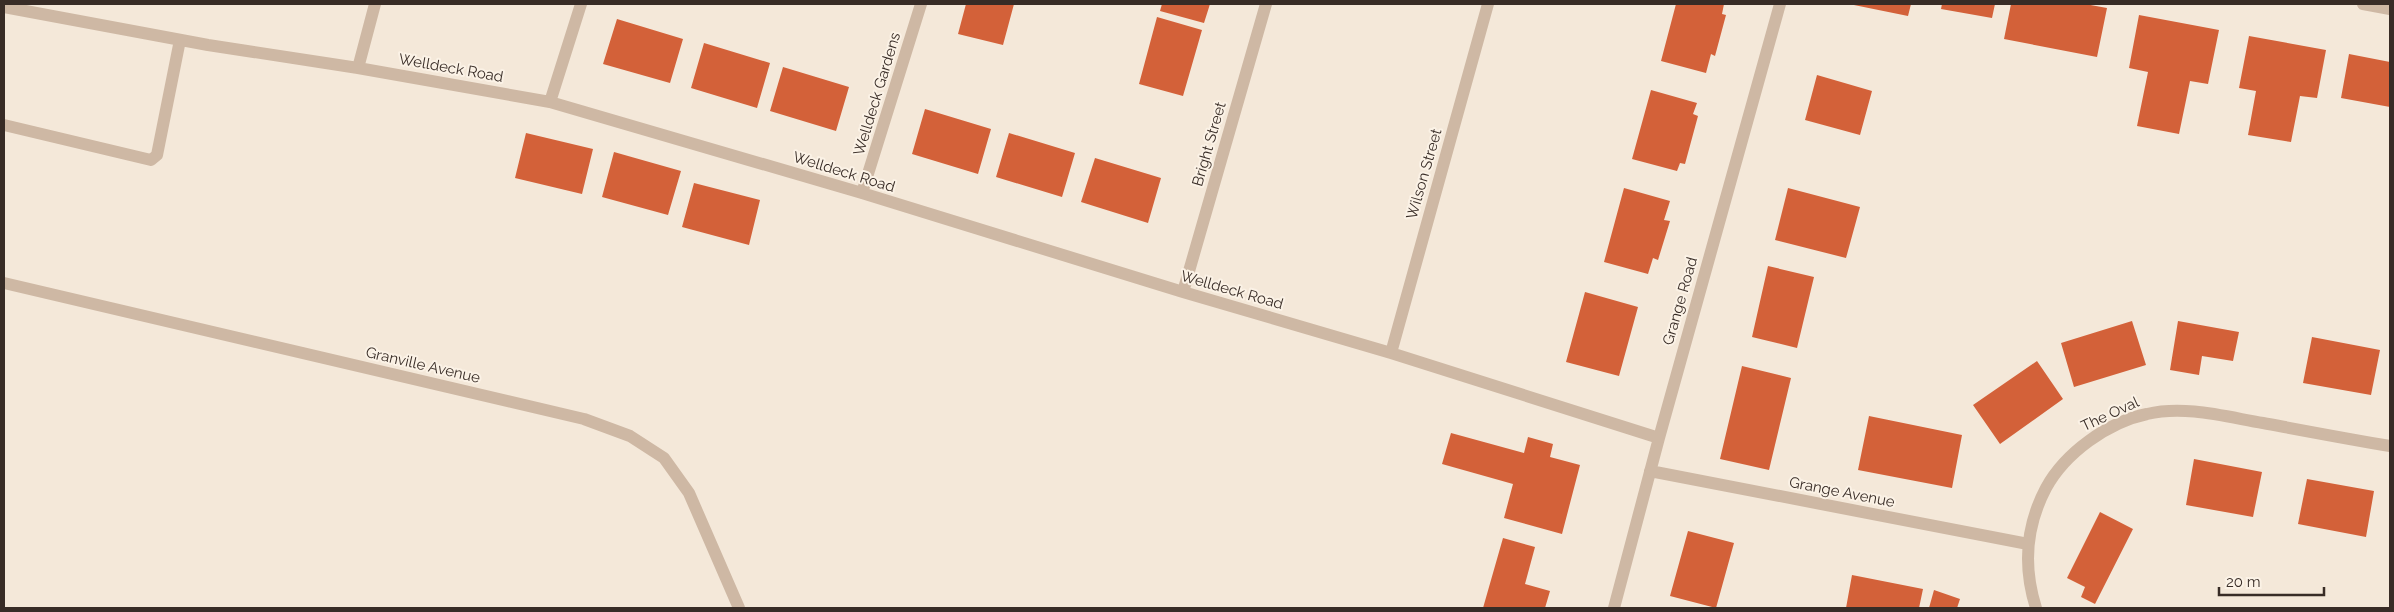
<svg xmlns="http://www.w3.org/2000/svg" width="2394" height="612" viewBox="0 0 2394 612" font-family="Raleway,sans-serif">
<rect width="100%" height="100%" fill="#f4e8d9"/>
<path fill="#d36139" d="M966,4h48l-11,41 -45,-11z
M1162,4h48l-6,19 -44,-12z
M1676,4h48l-2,10 4,1 -11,41 -4,-2 -5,19 -45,-12z
M1849,4h62l-3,12z
M1942,4h53l-3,14 -51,-9z
M2011,4h74l22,4 -10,49 -93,-18z
M2139,15l80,15 -11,54 -18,-3 -11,53 -42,-8 11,-54 -19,-4z
M1157,17l45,13 -19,66 -44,-12z
M617,19l66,20 -13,44 -67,-19z
M2249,36l77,14 -9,48 -17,-2 -9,46 -43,-7 8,-44 -17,-3z
M704,43l66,20 -13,45 -66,-20z
M2349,54l41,8v45l-49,-9z
M783,67l66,20 -13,44 -66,-20z
M1817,75l55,16 -12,44 -55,-15z
M1651,90l46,13 -4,11 5,2 -13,48 -5,-1 -3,8 -45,-12z
M925,109l66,20 -13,45 -66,-20z
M526,133l67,16 -11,45 -67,-16z
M1009,133l66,20 -13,44 -66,-20z
M614,152l67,19 -13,44 -66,-18z
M1095,158l66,20 -13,45 -67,-21z
M694,183l66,17 -11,45 -67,-18z
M1624,188l46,13 -6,19 6,1 -12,39 -5,-2 -5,16 -44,-12z
M1788,188l72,19 -14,51 -71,-18z
M1768,266l46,11 -17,71 -45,-11z
M1585,292l53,15 -19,69 -53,-14z
M2132,321l14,44 -72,22 -13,-44z
M2178,321l61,11 -6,29 -31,-5 -3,19 -29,-5z
M2312,337l68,13 -9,45 -68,-12z
M2037,361l26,38 -63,45 -27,-39z
M1742,366l49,12 -22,92 -49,-11z
M1869,416l93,19 -10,53 -94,-18z
M1451,433l73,20 4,-16 25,7 -3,13 30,8 -18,69 -58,-16 9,-34 -71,-20z
M2194,459l68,13 -9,45 -67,-12z
M2307,479l67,12 -8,46 -68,-13z
M2100,512l33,17 -38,75 -14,-7 4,-10 -18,-9z
M1688,531l46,12 -18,65 -46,-12z
M1503,538l32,9 -10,37 25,7 -5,17h-62z
M1852,575l71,14 -4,19h-73z
M1934,590l26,9 -3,9h-28z"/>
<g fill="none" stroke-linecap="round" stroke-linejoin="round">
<path stroke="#ceb8a4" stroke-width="12" d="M2363,4l27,5
M4,7l204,38 150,23 192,34 312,91 321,99 208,61 268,85
M358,68l17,-64
M550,102l31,-98
M4,125l147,35 6,-5 23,-115
M862,193l59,-189
M4,283l580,136 46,17 34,22 25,35 50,115
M1183,292l83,-288
M1391,353l97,-349
M1650,471l378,73
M1614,608l45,-170 121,-434
M2036,608c-13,-41 -10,-82 10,-120 19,-35 62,-66 101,-74 38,-9 80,3 116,9 43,8 85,16 127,23"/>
</g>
<g text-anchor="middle" stroke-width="4" stroke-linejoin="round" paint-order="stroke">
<g font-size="15" fill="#382c26" stroke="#fbf2e6">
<text transform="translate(451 68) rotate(10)" y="5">Welldeck Road</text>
<text transform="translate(877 94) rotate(-73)" y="5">Welldeck Gardens</text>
<text transform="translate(1209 144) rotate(-74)" y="5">Bright Street</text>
<text transform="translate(844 172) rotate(17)" y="5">Welldeck Road</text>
<text transform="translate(1424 174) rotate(-74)" y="5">Wilson Street</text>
<text transform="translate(1232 290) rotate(16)" y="5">Welldeck Road</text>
<text transform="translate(1680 301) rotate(-74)" y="5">Grange Road</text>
<text transform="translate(423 365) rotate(13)" y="5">Granville Avenue</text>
<text transform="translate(2110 414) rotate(-25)" y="5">The Oval</text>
<text transform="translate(1842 492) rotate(11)" y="5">Grange Avenue</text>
</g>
</g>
<rect width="2394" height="612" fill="none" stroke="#382c26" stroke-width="10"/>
<path d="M2219 587v8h105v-8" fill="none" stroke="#382c26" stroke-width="2.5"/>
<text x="2226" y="587" font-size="15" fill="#382c26" stroke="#fbf2e6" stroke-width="4" paint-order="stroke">20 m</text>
</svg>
